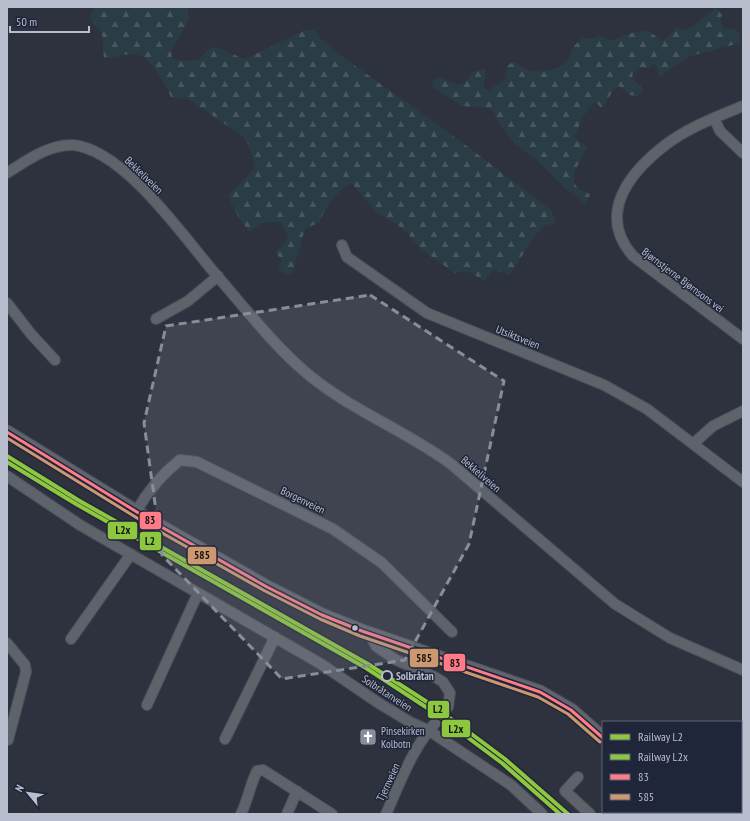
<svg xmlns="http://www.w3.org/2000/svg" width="750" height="821" viewBox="0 0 750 821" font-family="'PT Sans Narrow',sans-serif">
<defs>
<pattern id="forest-firs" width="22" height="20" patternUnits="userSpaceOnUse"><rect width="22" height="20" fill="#2a3c45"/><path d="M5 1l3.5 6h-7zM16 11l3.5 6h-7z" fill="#47565f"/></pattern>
</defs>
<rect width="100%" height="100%" fill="#2e323e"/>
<path fill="url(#forest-firs)" d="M94,7h94l1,13 -18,31 1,7 11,3 15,-1 13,-13c11,1 22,8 34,12l60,-29h9l8,10 25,20 104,74 100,76 4,10 -2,5 -6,-1 -9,8 -29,43 -15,-5 -10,11c-9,-6 -18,-13 -29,-8l-33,-23 -14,-16 -13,-11 -19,-11 -24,-28c-12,2 -29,26 -32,38l-15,7 -13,46 -9,-2 -5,-6 4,-7 -7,-8 9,-8 4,-8 -7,-13c-14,-4 -22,0 -32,9l-11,-16 -10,-20 27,-28 -6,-23 -5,-8 -59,-40 -6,2 -8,-2c-8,-15 -19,-43 -39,-43 -10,0 -19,4 -28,5l-2,-25 -12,-16z
M716,8l6,7 -2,6 4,7 12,1 3,5 1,9 -49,13 -17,10 -14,11c-3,-5 -1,-12 -7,-13l-4,5 -8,-2 -8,5 -1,6 12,12 -7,6 -8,-1 -10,-9 -5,3 -12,20 -7,-8 -11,14 -10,22 13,10 -13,26v10l5,6 11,5 -4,11 -20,-16 -28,-28 -23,-17 -16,-21 -5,-11 -7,-4 -25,-2 -30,-19 1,-6 7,-4 17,8 8,-2 7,-11 14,-3 -3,18 3,3 5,-1 15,-10 1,-13 6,-4 14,8 12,2 19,-4 10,-7 4,-13 11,-11 9,2 8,-4 11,6 16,-7 20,-4 14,10h4l12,-13 7,3c13,-4 21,-15 32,-22z"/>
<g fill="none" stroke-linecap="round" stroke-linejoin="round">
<path stroke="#434754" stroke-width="10" stroke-dasharray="10 5" stroke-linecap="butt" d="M437,721l11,-14"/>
<defs>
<path id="minor" d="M743,106c-27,11 -56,22 -79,40 -36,28 -67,69 -31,110l110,83
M714,118l6,13 23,22
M7,173c19,-12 42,-29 66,-28 52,5 112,94 145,132 27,31 54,66 85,93 43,38 102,60 148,94l164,140 55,34 73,32
M342,245l5,12 80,56 177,72 43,24 96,73
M7,303l24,31 24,26
M156,319l32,-18 30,-25
M694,443l19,-17 30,-15
M7,476l73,49 241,139 56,38 33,20 18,8 83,55 31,29
M136,512c11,-20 26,-38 44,-52l17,2 136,67 49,34 70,69
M370,634l6,12 20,14 39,17 8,5 7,11 -2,14
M71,639l60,-85
M7,643l18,22 1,7 -18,68
M147,705l51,-112
M225,739l50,-102
M578,777l-13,14 25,23
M241,814c7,-14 9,-29 16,-43l6,-1 69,44
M287,814l10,-23
M386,814c14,-31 27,-68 51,-93"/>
<path id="major" d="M7,432l151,93 109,62 55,28 40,16 178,61 31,18 32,28
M707,812l5,2"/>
</defs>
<use href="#minor" stroke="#4b4e57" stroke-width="12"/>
<use href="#major" stroke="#4c4f5b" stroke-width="15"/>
<use href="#minor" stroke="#5e626b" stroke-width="10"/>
<use href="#major" stroke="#60646d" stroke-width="13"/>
<defs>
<path id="bus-1" d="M7,432l151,93 109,62 55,28 40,16 178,61 31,18 32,28"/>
<path id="bus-2" d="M7,438l148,91 110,62 55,28 40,17 178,61 30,17 32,28"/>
</defs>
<use href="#bus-1" stroke="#20263a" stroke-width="6"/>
<use href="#bus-2" stroke="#20263a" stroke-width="6"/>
<use href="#bus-1" stroke="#fe7b87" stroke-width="3"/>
<use href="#bus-2" stroke="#cd976f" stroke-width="3"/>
<defs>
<path id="rail-1" d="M7,456l71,44 290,164 70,45 67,50 63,55"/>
<path id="rail-2" d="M7,462l69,42 290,164 69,45 67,50 58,51"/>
</defs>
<use href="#rail-1" stroke="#20263a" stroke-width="7"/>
<use href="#rail-2" stroke="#20263a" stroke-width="7"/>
<use href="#rail-1" stroke="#8dc63f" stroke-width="4"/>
<use href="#rail-2" stroke="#8dc63f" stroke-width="4"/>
</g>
<path fill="#888d9c" fill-opacity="0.2" stroke="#888d9c" stroke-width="3" stroke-dasharray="8 5" stroke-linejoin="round" d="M370,295l134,86 -35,163 -64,116 -123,19 -120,-124 -18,-132 22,-97z"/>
<defs>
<symbol id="church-square" viewBox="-11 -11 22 22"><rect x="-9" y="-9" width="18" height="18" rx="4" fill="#888d9c" stroke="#20263a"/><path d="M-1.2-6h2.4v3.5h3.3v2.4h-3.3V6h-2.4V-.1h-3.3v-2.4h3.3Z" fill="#fff"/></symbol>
</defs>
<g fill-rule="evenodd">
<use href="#church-square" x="358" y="727" width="20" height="20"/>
</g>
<circle fill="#b9bece" stroke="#20263a" stroke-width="1.5" cx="355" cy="628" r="3.5"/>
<circle fill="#20263a" stroke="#b9bece" stroke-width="2" cx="387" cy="676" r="5"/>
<g text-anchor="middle" stroke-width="3" stroke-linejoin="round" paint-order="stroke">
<g font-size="11" fill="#b9bece" stroke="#20263a">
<text transform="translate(144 175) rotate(44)" y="4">Bekkeliveien</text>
<text transform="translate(683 280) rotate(37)" y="4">Bjørnstjerne Bjørnsons vei</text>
<text transform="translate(518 337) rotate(22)" y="4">Utsiktsveien</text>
<text transform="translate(481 474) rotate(41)" y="4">Bekkeliveien</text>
<text transform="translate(303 500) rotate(26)" y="4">Borgenveien</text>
<text transform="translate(387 693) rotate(33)" y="4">Solbråtanveien</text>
<text transform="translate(388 782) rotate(-65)" y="4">Tjernveien</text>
</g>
<g font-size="11" font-weight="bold" fill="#b9bece" stroke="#20263a" text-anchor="start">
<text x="396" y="680">Solbråtan</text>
</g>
<g font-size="11" fill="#b9bece" stroke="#20263a" text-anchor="start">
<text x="381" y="735">Pinsekirken<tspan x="381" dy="13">Kolbotn</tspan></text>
</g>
</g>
<g stroke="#20263a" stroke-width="1.5">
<rect x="139" y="511" width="23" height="19" rx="4" fill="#fe7b87"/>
<rect x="107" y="521" width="31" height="19" rx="4" fill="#8dc63f"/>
<rect x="139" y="531" width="23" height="20" rx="4" fill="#8dc63f"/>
<rect x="187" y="546" width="30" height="19" rx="4" fill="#cd976f"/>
<rect x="409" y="648" width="30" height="20" rx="4" fill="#cd976f"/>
<rect x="443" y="653" width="23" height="19" rx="4" fill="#fe7b87"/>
<rect x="427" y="700" width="23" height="19" rx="4" fill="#8dc63f"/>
<rect x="441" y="719" width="30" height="19" rx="4" fill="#8dc63f"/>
</g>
<g font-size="11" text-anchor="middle" font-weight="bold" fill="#111">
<text x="150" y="524">83</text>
<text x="123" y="534">L2x</text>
<text x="150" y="545">L2</text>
<text x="202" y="559">585</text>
<text x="424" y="662">585</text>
<text x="455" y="667">83</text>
<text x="438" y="713">L2</text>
<text x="456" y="733">L2x</text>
</g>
<rect width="750" height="821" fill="none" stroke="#b9bece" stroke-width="16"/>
<rect x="602" y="721" width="140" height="92" fill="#20263a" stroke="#5d6375"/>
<rect x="610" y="734" width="20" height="6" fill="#8dc63f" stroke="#5d6375"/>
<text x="638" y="741" font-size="12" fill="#b9bece">Railway L2</text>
<rect x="610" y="754" width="20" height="6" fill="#8dc63f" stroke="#5d6375"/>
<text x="638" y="761" font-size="12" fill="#b9bece">Railway L2x</text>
<rect x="610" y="774" width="20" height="6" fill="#fe7b87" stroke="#5d6375"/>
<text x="638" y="781" font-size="12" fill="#b9bece">83</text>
<rect x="610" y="794" width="20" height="6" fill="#cd976f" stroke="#5d6375"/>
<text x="638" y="801" font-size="12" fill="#b9bece">585</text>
<g transform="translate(28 793) rotate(299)" stroke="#20263a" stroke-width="3" paint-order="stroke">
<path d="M0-3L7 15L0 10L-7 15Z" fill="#b9bece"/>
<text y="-6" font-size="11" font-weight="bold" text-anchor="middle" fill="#b9bece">N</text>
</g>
<path d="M10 26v6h79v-6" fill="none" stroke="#b9bece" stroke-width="2"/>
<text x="16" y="26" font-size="12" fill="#b9bece" stroke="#20263a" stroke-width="3" paint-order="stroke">50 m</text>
</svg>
